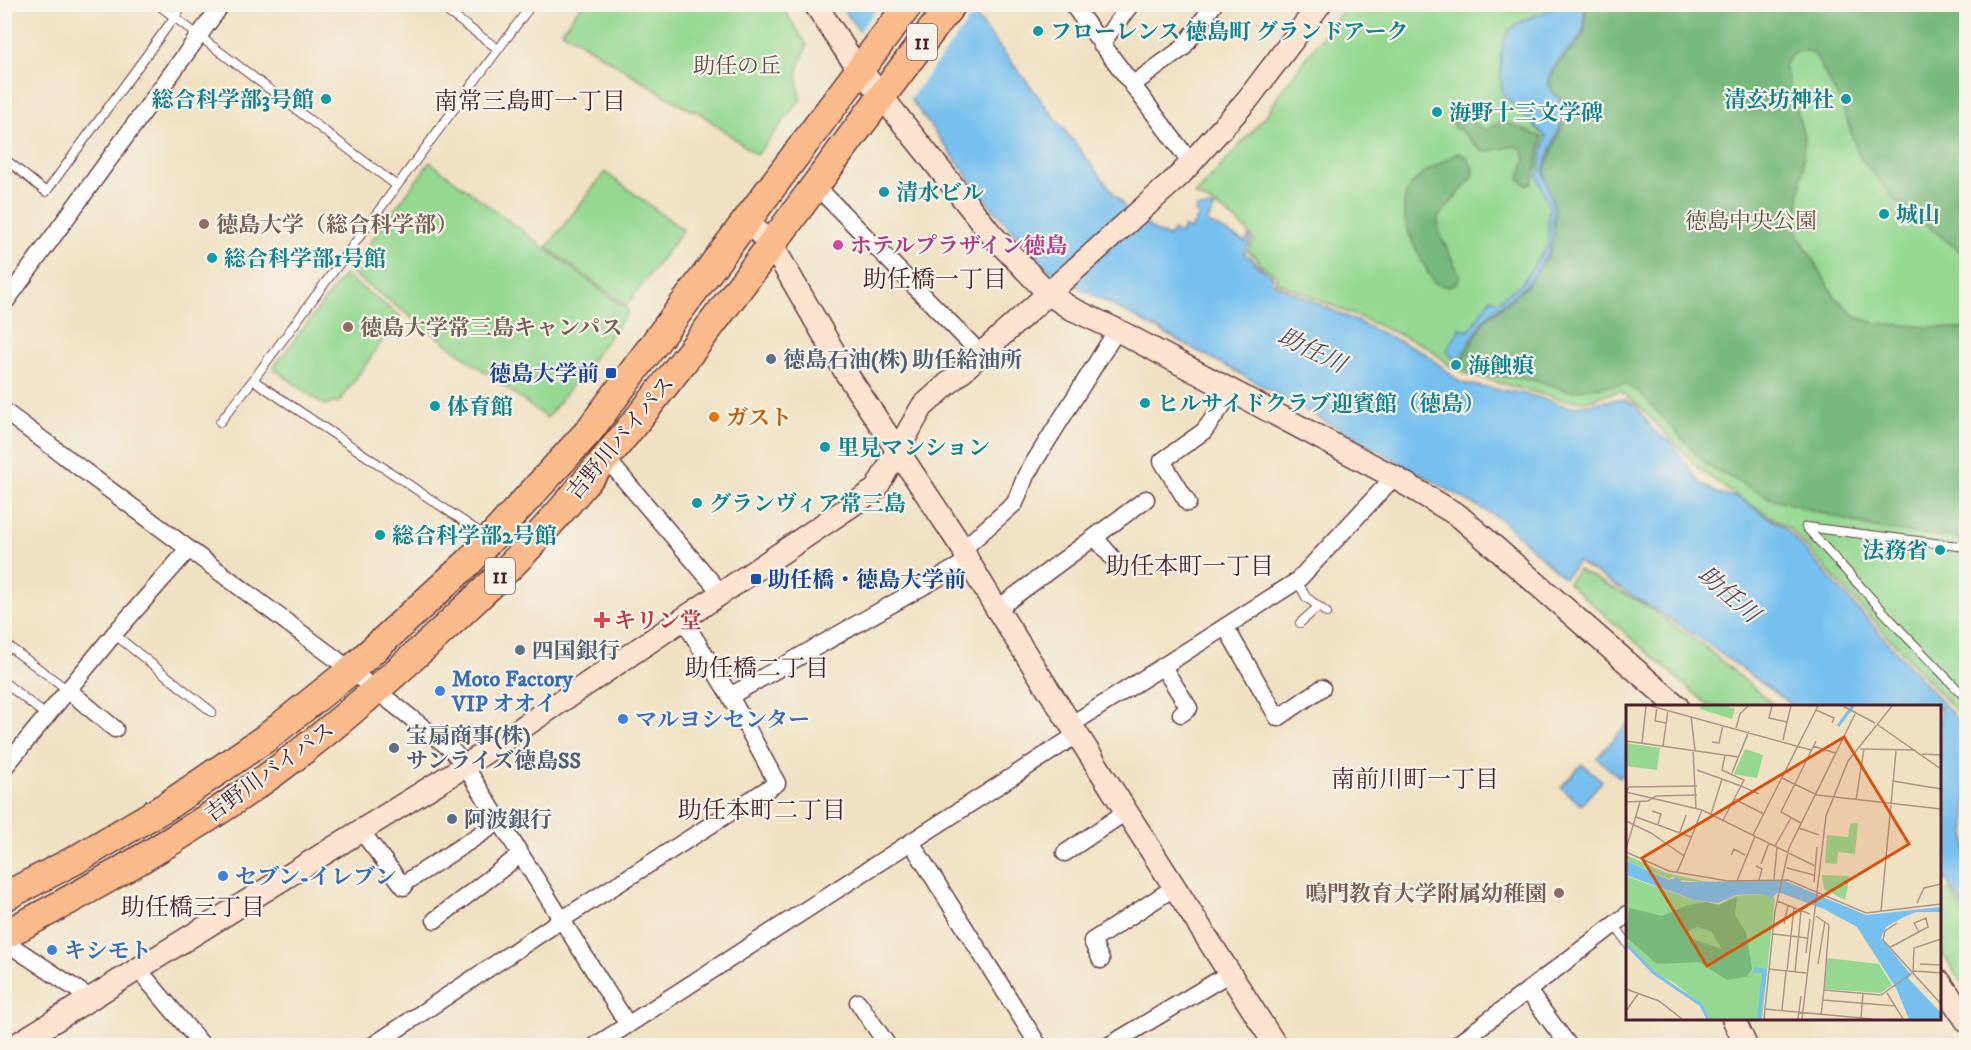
<svg xmlns="http://www.w3.org/2000/svg" width="1971" height="1050" viewBox="0 0 1971 1050" font-family="'IM FELL DW Pica','Noto Serif JP',serif">
<rect width="100%" height="100%" fill="#f7f3e8"/>
<filter id="ink" filterUnits="userSpaceOnUse"><feTurbulence type="fractalNoise" baseFrequency=".0167" numOctaves="2"/><feDisplacementMap in="SourceGraphic" scale="12" xChannelSelector="R" yChannelSelector="G"/><feConvolveMatrix kernelMatrix="1 2 1 2 8 2 1 2 1" color-interpolation-filters="sRGB"/></filter>
<filter id="wash" filterUnits="userSpaceOnUse"><feTurbulence type="fractalNoise" baseFrequency=".008" numOctaves="4" result="noise"/><feDisplacementMap in="SourceGraphic" scale="24" xChannelSelector="R" yChannelSelector="G"/><feGaussianBlur stdDeviation="1.35" result="paint"/><feColorMatrix in="noise" values="0 0 0 0 0 0 0 0 0 0 0 0 0 0 0 0 0 1.4 0 .05"/><feComposite in="paint" operator="in"/></filter>
<g filter="url(#wash)">
<rect width="100%" height="100%" fill="#f0e1c3"/>
<path fill="#94d891" stroke="#6f7c5e" stroke-width="1.5" d="M581,5h200l26,40 -10,28 3,27 -43,55 -59,-43 -14,-5 -122,-76z
M1347,5h619v717l-178,-195 -58,-35 -31,-23 -60,-63 -19,-15 -35,10 -22,-1 -93,-25 -20,-9 -22,-19 -153,-66 2,-6 -19,-11 1,-5 -11,-7 6,-12c-14,-20 -38,-35 -59,-45l71,-79 16,-26z
M430,162l199,149 -82,107 -198,-147z
M605,172l78,58 -57,76 -79,-59z
M344,275l56,41 -61,86 -15,3 -51,-37z
M1578,570l62,32 65,45 70,59h-66l-141,-123z
M1949,889l17,25v75l-26,-39v-55z"/>
<path fill="#77b87b" stroke="#606c53" stroke-width="1.5" d="M1585,5h381v251l-71,-56 -36,-44 -17,-51 -28,-51c-12,-8 -26,0 -30,12l20,71 -1,31 -8,61 40,68 22,20 19,6 86,6 4,-2v213l-92,-12 -104,-30 -63,-33 -67,-72 -15,-9 -55,7 -38,-11 -54,-6 -19,-8 26,-46 41,-33 25,-36 4,-41 -9,-29 -1,-12 24,-61 -1,-4c-6,-4 -15,-9 -17,-16 -8,-21 26,-37 33,-55 2,-8 2,-20 1,-28z
M1459,117h4l23,13 17,-9 39,16c1,3 -8,40 -10,46l-6,2 -7,-7 7,-19 -5,-11 -6,-2 -31,6c-13,-7 -13,-17 -30,-25l-1,-3z
M1458,153l8,3 8,14 -2,8 -34,39 1,15 21,44 -3,7 -9,4 -14,-4c-12,-23 -39,-64 -27,-91 7,-17 35,-29 51,-39z"/>
<path fill="#76c0ef" stroke="#60708d" stroke-width="1.5" d="M840,5h127l159,204 29,22 14,6 5,-7 6,4 4,-7 6,3 9,-14 -4,-4 1,-4 19,-1 -8,15 38,20 4,-6 2,5 -7,13 12,7 -2,3 19,12 -2,6 154,71 36,30 64,11 46,13 41,-7h14l10,6 17,24 19,14 28,39 17,10 22,5 46,30 181,201v180l-26,-37v-166h-146l-108,-77 -108,-67 -14,16 -65,-60 -260,-145 -191,-102 -60,-68z
M1561,5h23c0,8 1,20 -2,28 -7,17 -41,36 -32,56 3,7 11,11 17,16v3l-24,62 11,39 -1,28 -4,14 -13,22 -12,14 -40,32 -27,44 -10,-12 13,-23 9,3 22,-33 7,3 24,-18 26,-38 1,-38 -12,-31 9,-39 -44,-43c-1,-19 -6,-54 11,-67 14,-11 33,-14 48,-22z
M1627,724v46l-7,8 -23,-20z
M1582,764l20,17 -21,24 -20,-18z"/>
<path fill="#f0e1c3" d="M971,4l5,7 -67,89 -51,-67 22,-28z"/>
</g>
<g filter="url(#ink)">
<g fill="none" stroke-linecap="round" stroke-linejoin="round">
<defs>
<path id="lane" d="M157,4l240,182
M437,4l61,45
M4,158l42,34 138,-188
M220,422l33,-42
M1806,527l97,106 63,65
M1806,527l160,20
M487,537l-234,-157 279,-376
M1297,581l9,16 21,16
M1300,623l18,-16
M114,634l98,78
M4,643l64,47
M4,682l44,35
M1614,924l14,20"/>
<path id="street" d="M1072,4l119,159
M1101,44l30,-40
M1132,85l51,-37 31,-44
M816,186l165,168
M4,304l218,-300
M4,411l332,248 116,91 13,16 163,259
M605,457l117,137
M1188,503l-26,-42 42,-30 28,-39
M1095,537l20,24
M963,549l52,-46 11,-28 91,-145
M997,609l149,-110
M1226,628l52,90 44,-30
M1163,667l26,41 -8,6
M68,690l47,39
M730,696l238,-135
M1072,724l225,-143 97,-104
M4,768l110,-134 75,-85
M362,832l42,55
M911,842l128,204
M1065,853l62,-42
M411,879l88,-57
M435,920l85,-65
M4,941l86,57
M1101,960l-9,-19 83,-54
M137,968l66,78
M1528,991l41,55
M858,1002l30,44
M372,1046l189,-126 216,-137 -47,-87 -47,-77
M595,1046l483,-312
M1108,1046l122,-73
M1455,1046l173,-132"/>
<path id="secondary" d="M815,4l33,50 144,181 57,59 21,14 47,22 277,147 65,39 218,190
M746,220l26,25 74,128 117,176 5,12 29,48 279,437
M1940,982l26,38
M1733,1018l13,28
M14,1046l451,-280 411,-277 46,-82 258,-232 68,-76 72,-95"/>
<path id="highway" d="M4,897l73,-38 90,-53 99,-68 84,-67 119,-109 119,-130 321,-428
M4,935c94,-49 187,-102 272,-164 59,-44 116,-94 170,-144 26,-25 53,-49 78,-75 157,-171 285,-365 428,-548"/>
</defs>
<use href="#lane" stroke="#633c42" stroke-width="10"/>
<use href="#street" stroke="#633c42" stroke-width="19"/>
<use href="#secondary" stroke="#633c42" stroke-width="25"/>
<use href="#highway" stroke="#633c42" stroke-width="31"/>
<use href="#lane" stroke="#fff" stroke-width="8"/>
<use href="#street" stroke="#fff" stroke-width="16"/>
<use href="#secondary" stroke="#fde4d1" stroke-width="22"/>
<use href="#highway" stroke="#fabb8c" stroke-width="28"/>
</g>
</g>
<g fill="#0f9aa8" stroke="#f7f3e8" stroke-width="2">
<circle cx="1038" cy="31" r="6"/>
<circle cx="326" cy="99" r="6"/>
<circle cx="1846" cy="99" r="6"/>
<circle cx="1437" cy="112" r="6"/>
<circle cx="884" cy="192" r="6"/>
<circle cx="1884" cy="214" r="6"/>
<circle cx="212" cy="258" r="6"/>
<circle cx="1456" cy="365" r="6"/>
<circle cx="1145" cy="403" r="6"/>
<circle cx="435" cy="406" r="6"/>
<circle cx="825" cy="447" r="6"/>
<circle cx="697" cy="503" r="6"/>
<circle cx="380" cy="535" r="6"/>
<circle cx="1940" cy="550" r="6"/>
</g>
<g fill="#8d6e63" stroke="#f7f3e8" stroke-width="2">
<circle cx="204" cy="224" r="6"/>
<circle cx="348" cy="327" r="6"/>
<circle cx="1559" cy="893" r="6"/>
</g>
<circle fill="#d1479c" stroke="#f7f3e8" stroke-width="2" cx="838" cy="245" r="6"/>
<g fill="#5c6f8a" stroke="#f7f3e8" stroke-width="2">
<circle cx="771" cy="359" r="6"/>
<circle cx="520" cy="650" r="6"/>
<circle cx="394" cy="748" r="6"/>
<circle cx="452" cy="819" r="6"/>
</g>
<g fill="#1a4fb4" stroke="#f7f3e8" stroke-width="2">
<rect x="605" y="367" width="12" height="12" rx="3"/>
<rect x="750" y="573" width="12" height="12" rx="3"/>
</g>
<circle fill="#e8710a" stroke="#f7f3e8" stroke-width="2" cx="714" cy="417" r="6"/>
<path fill="#e0444e" stroke="#f7f3e8" stroke-width="2" d="M599 611h6v6h6v6h-6v6h-6v-6h-6v-6h6z"/>
<g fill="#3f7fe0" stroke="#f7f3e8" stroke-width="2">
<circle cx="440" cy="691" r="6"/>
<circle cx="623" cy="719" r="6"/>
<circle cx="223" cy="876" r="6"/>
<circle cx="52" cy="950" r="6"/>
</g>
<g text-anchor="middle" stroke-width="4.5" stroke-linejoin="round" paint-order="stroke">
<g fill="#f7f3e8" stroke="#7e5f64" stroke-width="1.5">
<rect x="907" y="24" width="30" height="36" rx="4.5"/>
<rect x="485" y="558" width="30" height="36" rx="4.5"/>
</g>
<g font-size="21" font-weight="bold" fill="#4a1f2b">
<text x="922" y="49">11</text>
<text x="500" y="583">11</text>
</g>
<g font-size="22" font-weight="bold" fill="#0d838f" stroke="#f7f3e8" text-anchor="start">
<text x="1050" y="39">フローレンス 徳島町 グランドアーク</text>
<text x="314" y="107" text-anchor="end">総合科学部3号館</text>
<text x="1834" y="107" text-anchor="end">清玄坊神社</text>
<text x="1449" y="120">海野十三文学碑</text>
<text x="896" y="200">清水ビル</text>
<text x="1896" y="222">城山</text>
<text x="224" y="266">総合科学部1号館</text>
<text x="1468" y="373">海蝕痕</text>
<text x="1157" y="411">ヒルサイドクラブ迎賓館（徳島）</text>
<text x="447" y="414">体育館</text>
<text x="837" y="455">里見マンション</text>
<text x="709" y="511">グランヴィア常三島</text>
<text x="392" y="543">総合科学部2号館</text>
<text x="1928" y="558" text-anchor="end">法務省</text>
</g>
<g font-size="22" fill="#5c4d44" stroke="#f7f3e8">
<text x="737" y="73">助任の丘</text>
<text x="1751" y="228">徳島中央公園</text>
</g>
<g font-size="22" font-weight="bold" fill="#785e54" stroke="#f7f3e8" text-anchor="start">
<text x="216" y="232">徳島大学（総合科学部）</text>
<text x="360" y="335">徳島大学常三島キャンパス</text>
<text x="1547" y="901" text-anchor="end">鳴門教育大学附属幼稚園</text>
</g>
<g font-size="22" font-weight="bold" fill="#b23c85" stroke="#f7f3e8" text-anchor="start">
<text x="850" y="253">ホテルプラザイン徳島</text>
</g>
<g font-size="22" font-weight="bold" fill="#4e5e75" stroke="#f7f3e8" text-anchor="start">
<text x="783" y="367">徳島石油(株) 助任給油所</text>
<text x="532" y="658">四国銀行</text>
<text x="406" y="743">宝扇商事(株)<tspan x="406" dy="25">サンライズ徳島SS</tspan></text>
<text x="464" y="827">阿波銀行</text>
</g>
<g font-size="22" font-weight="bold" fill="#164399" stroke="#f7f3e8" text-anchor="end">
<text x="599" y="381">徳島大学前</text>
<text x="768" y="587" text-anchor="start">助任橋・徳島大学前</text>
</g>
<g font-size="22" font-weight="bold" fill="#c56008" stroke="#f7f3e8" text-anchor="start">
<text x="726" y="425">ガスト</text>
</g>
<g font-size="22" fill="#4a1f2b" stroke="#f7f3e8">
<text transform="translate(620 437) rotate(-50)" y="8">吉野川バイパス</text>
<text transform="translate(269 771) rotate(-36)" y="8">吉野川バイパス</text>
</g>
<g font-size="22" font-weight="bold" fill="#be3a42" stroke="#f7f3e8" text-anchor="start">
<text x="614" y="628">キリン堂</text>
</g>
<g font-size="22" font-weight="bold" fill="#366cbe" stroke="#f7f3e8" text-anchor="start">
<text x="452" y="686">Moto Factory<tspan x="452" dy="25">VIP オオイ</tspan></text>
<text x="635" y="727">マルヨシセンター</text>
<text x="235" y="884">セブン-イレブン</text>
<text x="64" y="958">キシモト</text>
</g>
<g font-size="24" fill="#4a1f2b" stroke="#f7f3e8">
<text x="530" y="109">南常三島町一丁目</text>
<text x="935" y="287">助任橋一丁目</text>
<text x="1190" y="574">助任本町一丁目</text>
<text x="757" y="676">助任橋二丁目</text>
<text x="1415" y="787">南前川町一丁目</text>
<text x="762" y="818">助任本町二丁目</text>
<text x="193" y="915">助任橋三丁目</text>
</g>
<g font-size="24" font-style="italic" fill="#574f66" stroke="#f7f3e8">
<text transform="translate(1312 350) rotate(26)" y="8">助任川</text>
<text transform="translate(1729 594) rotate(41)" y="8">助任川</text>
</g>
</g>
<g transform="translate(1626 705)">
<rect width="315" height="315" fill="#f0e1c3"/>
<path d="M75,1h23l11,3 -3,10 -32,-10zM0,38l34,5 -3,22 -31,-4zM119,44l18,6 -6,23 -23,-4zM232,118l-3,31 -17,-2 -1,12 -12,-1 2,-28 21,2 2,-13zM0,150l40,18 46,10 -35,-3 -3,-4 -5,3 -43,-18zM196,170l28,1 -5,24 -21,-11zM0,171l67,24 26,4 16,-8 26,-2 14,4 -13,121h-53l-7,-14 -29,-23 -16,-8 -31,-31zM201,253l52,6 13,21 -11,8 -56,-4z" fill="#94d891"/>
<path d="M111,192l-2,18 11,17 6,37 -6,8 -19,3 -28,-18 -42,2 -31,-27 3,-29 33,8 26,-11 18,-3 13,3zM71,222l14,4 11,18 -35,-12 1,-6z" fill="#77b87b" fill-rule="evenodd"/>
<path d="M0,156l43,19 8,-3 5,5 103,-1 81,34 75,-8v5h-25l-12,5 -18,10 -5,11 30,37 -3,3 33,35v6h-32l-13,-31 -39,-61 -33,-18 -46,-17 -6,6 -11,-4 -25,1 -18,8 -24,-3 -68,-25zM128,262l13,2 -6,50h-4l5,-46 -9,-1z" fill="#76c0ef"/>
<path fill="none" stroke="#76c0ef" stroke-width="3" d="M212,21l15,-20M0,239l28,29 47,32 7,14"/>
<path fill="none" stroke="#ae9386" stroke-width="1.5" d="M25,1l160,44M146,1l-3,12 18,4 4,-16M217,1l32,17M31,2l-2,14 11,2M190,5l18,8 -2,5M65,11l4,34M252,20l63,44M110,23l4,-14 8,-8M157,35l4,-18M0,36l113,16M86,37l7,1 4,-18M16,38l4,-37M37,41l5,-36M187,41l22,7M234,44l55,1M67,45l3,58M296,49l19,1M99,50l-3,15 22,10 -3,6 18,8M71,65l25,9M106,68l17,-42M156,73l35,17 124,14M267,76l48,8M1,86l2,-4 68,-1M0,87l76,18 113,56M108,94l30,15M230,95l8,-51M0,97l22,-1 8,-5 41,-1M26,106l9,3 -3,10M85,109l11,-35 19,7 -18,34M10,112l55,20M0,116l25,12 33,23 -7,16M175,118l-20,-11 35,-71M173,123l20,7M54,127l6,-17M127,130l65,-129M149,141l16,-28M0,144l14,-47M0,147l43,19 59,10 60,-1 78,33 75,-9M105,150l3,-6 11,6M58,151l18,-46M135,159l8,-21M130,161l6,3 -3,11M161,163l27,7M148,174l3,-32M111,176l18,-45M188,177l3,-35M151,196l33,13M291,198l7,-15 17,-4M255,206l15,-160M190,211l13,9 -5,65M271,218l-12,8 -2,9 58,64M158,219l4,-19M147,229l34,4M263,243l39,-21 -2,-9 -12,5 5,9M180,248l4,-34M192,259l7,-43M294,259l21,1M143,264l37,4M161,266l7,-63M169,267l6,-61M287,267l1,-24 27,-9M0,284l33,12 23,18M261,288l16,26M197,295l73,6M139,304l107,10M156,305l4,-39M0,306l12,-17M195,310l3,-25 57,5 34,-24 26,2M235,313l2,-25M138,314l11,-108 14,-63 67,-136M172,314l3,-23M176,314l24,-203 22,-55 44,-55"/>
<path fill="#d8530f" fill-opacity="0.15" stroke="#d8530f" stroke-width="3" d="M218,32l65,107 -202,122 -65,-108z"/>
<rect width="315" height="315" fill="none" stroke="#4a1f2b" stroke-width="3"/>
</g>
<rect width="1971" height="1050" fill="none" stroke="#f7f3e8" stroke-width="24"/>
</svg>
